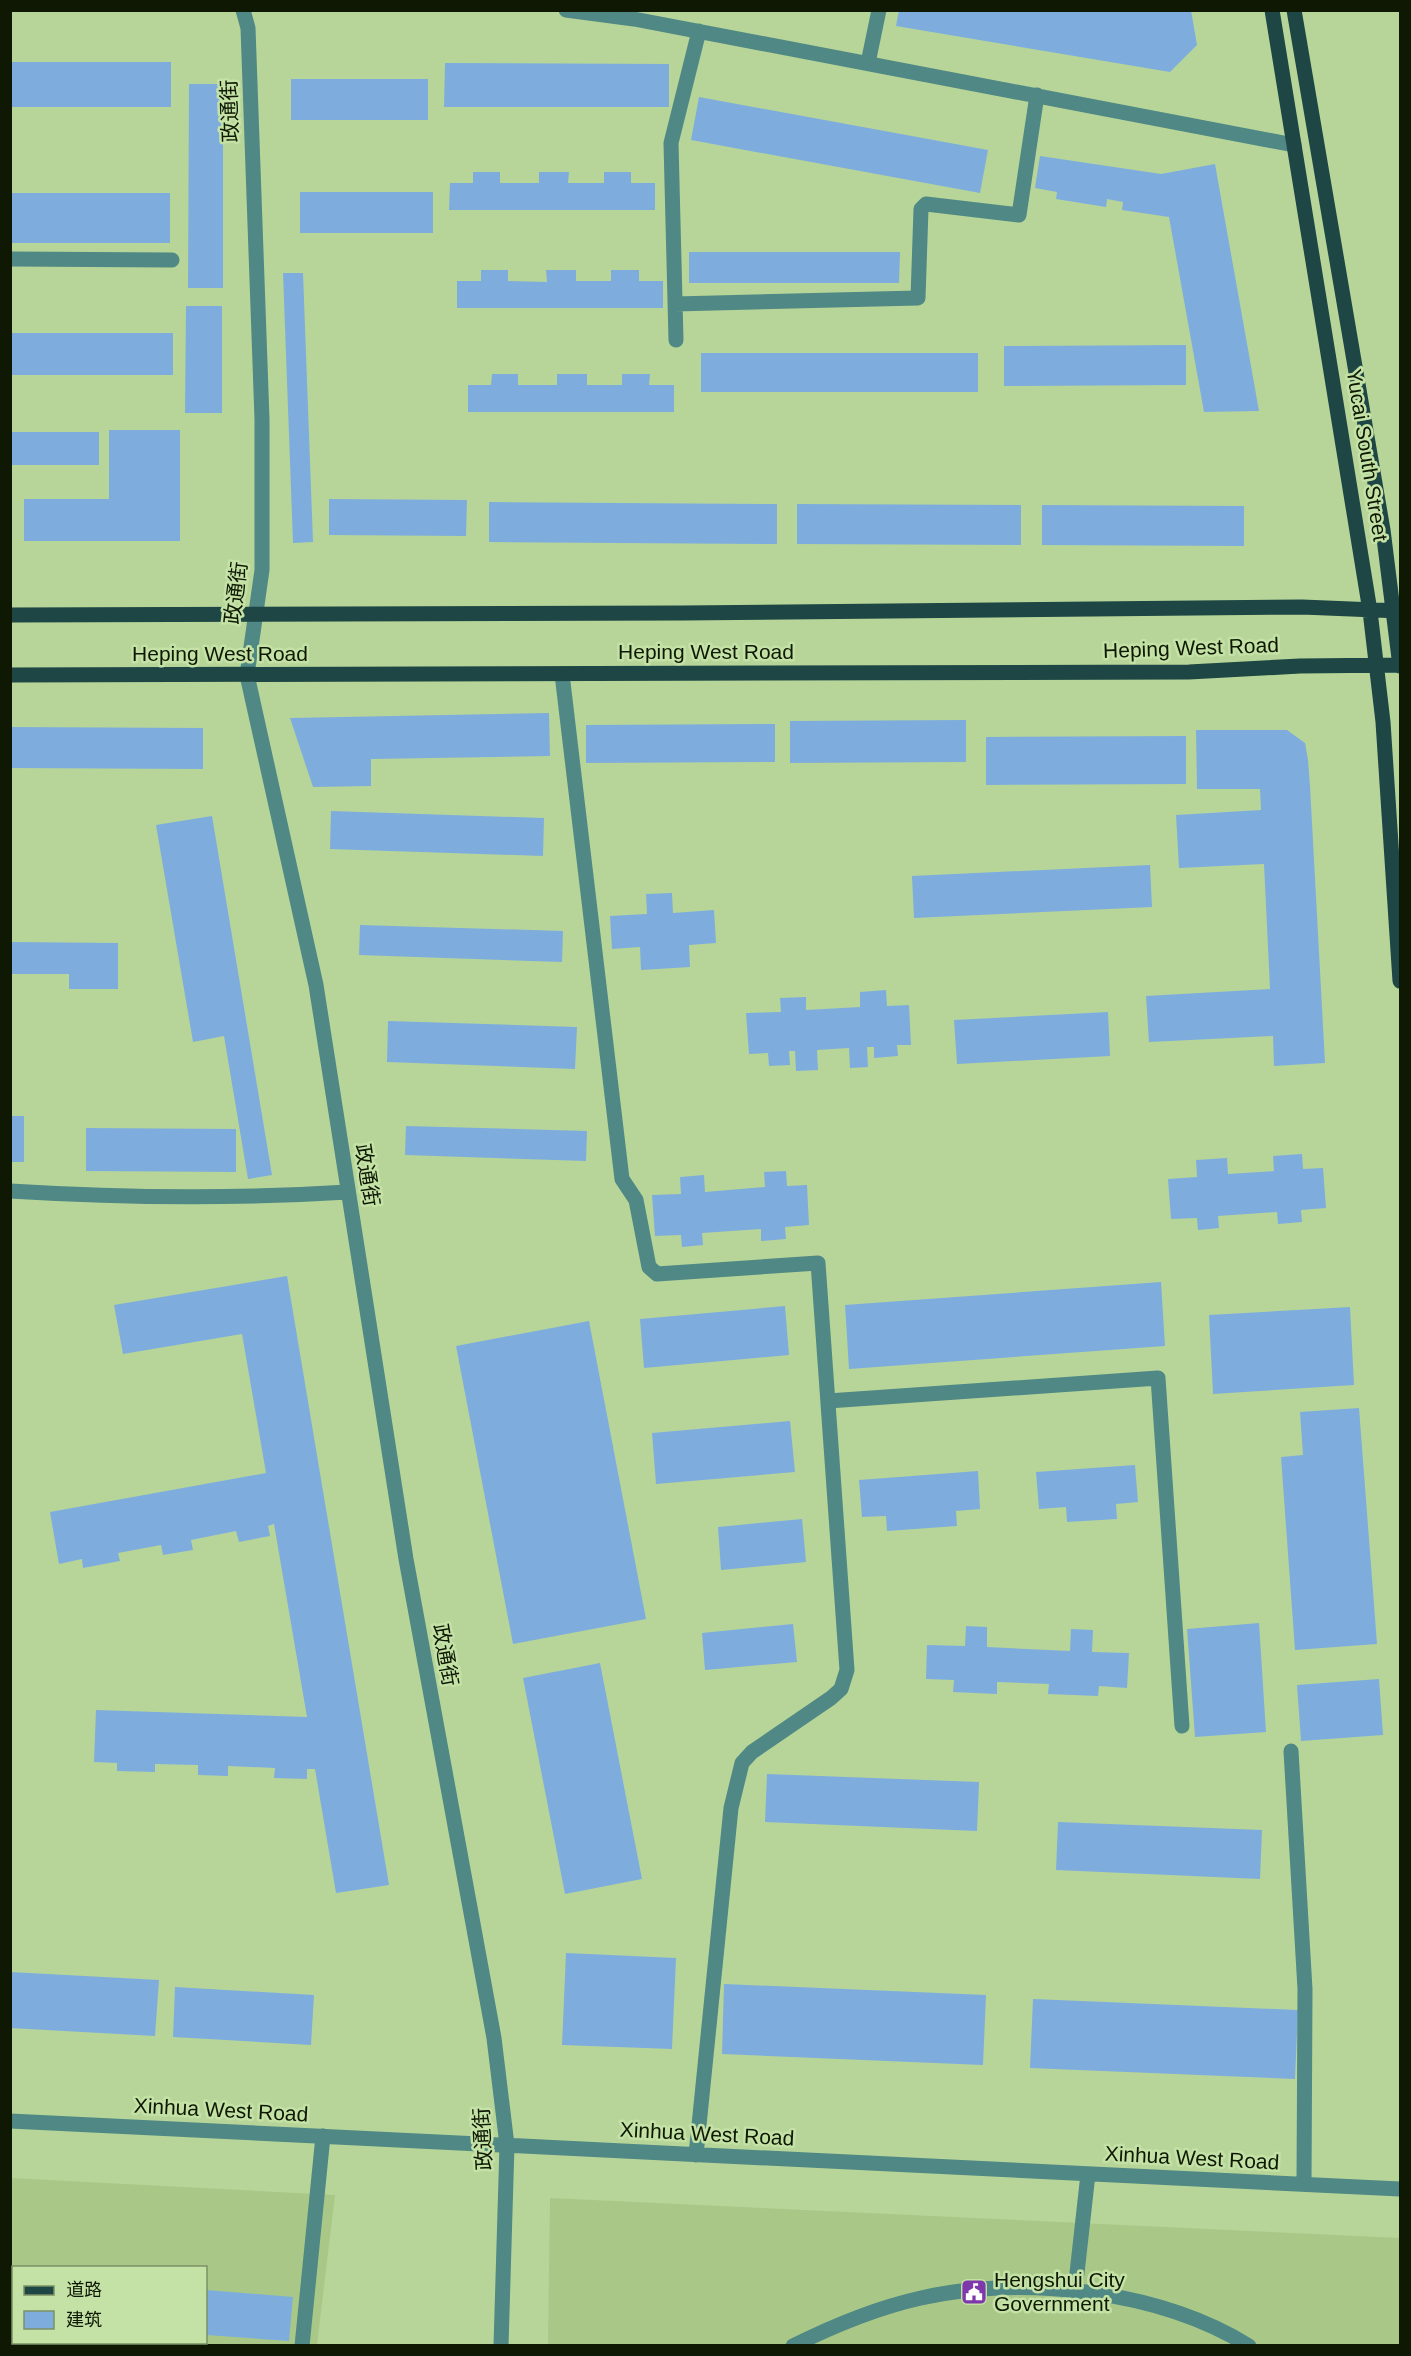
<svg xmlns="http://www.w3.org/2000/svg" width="1411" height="2356" viewBox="0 0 1411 2356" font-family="Arial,'Noto Sans SC',sans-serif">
<rect width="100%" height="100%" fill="#b7d599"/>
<path fill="#a9c887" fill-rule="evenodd" d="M10,2178l325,17 -18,150h-306zM14,2268h192v74h-192z
M550,2198l850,40v107l-852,1z"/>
<path fill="#7eaddd" d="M899,10h292l6,35 -27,27 -274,-46z
M10,62h161v45h-161z
M445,63l224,1v43h-225z
M291,79h137v41h-137z
M189,84h34v204h-35z
M699,97l289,53 -8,43 -289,-53z
M1040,156l121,18 54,-10 44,247 -55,1 -35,-195 -47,-7 1,-8 -16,-3 -1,8 -50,-8 1,-7 -22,-4z
M473,172h27v11h39v-11h30l-1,11h36v-11h27v11h24v27h-206l1,-27h23z
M300,192h133v41h-133z
M10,193h160v50h-160z
M689,252h211l-1,31h-210z
M481,270h27v11l39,1 -1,-12h30v11h35v-11h28v11h24v27h-206v-27h24z
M283,273h20l10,269 -20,1z
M186,306h36v107h-37z
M10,333h163v42h-163z
M1186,345v40l-182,1v-40z
M701,353h277v39h-277z
M492,374h26v11h39v-11h30v11h35v-11h28l-1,11h25v27h-206v-27h23z
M109,430h71v111h-156v-42h85z
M12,432h87v33h-87z
M329,499l138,1 -1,36 -137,-1z
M489,502l288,2v40l-288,-2z
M797,504l224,1v40l-224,-1z
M1042,505l202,1v40l-202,-1z
M549,713l1,43 -179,3v27l-58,1 -23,-69z
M966,720v42l-176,1v-42z
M775,724v38l-189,1v-38z
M10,727l193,1v41l-193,-1z
M1196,730h91l18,13 3,17 2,26 15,277 -51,3 -1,-30 -124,6 -3,-46 124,-7 -6,-125 -85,4 -3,-53 85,-5 -1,-21h-63z
M1186,736v48l-200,1v-48z
M331,811l213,7 -1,38 -213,-7z
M212,816l60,359 -24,4 -24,-143 -31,6 -37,-217z
M1150,865l2,42 -238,11 -2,-42z
M672,893l1,20 41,-3 2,33 -27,2 1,22 -49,3 -1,-23 -28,2 -2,-33 37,-2 -1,-20z
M360,925l203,6 -1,31 -203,-7z
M10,942l108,1v46h-49v-15h-59z
M886,990l1,16 22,-1 2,40h-14l1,11 -24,2v-11h-7l1,20 -18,1 -1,-20 -32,2 1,20 -22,1 -1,-20h-6l1,14 -21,1 -1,-13 -19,1 -3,-41 35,-1 -1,-14 26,-1v13l54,-3v-15z
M1108,1012l2,44 -153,8 -3,-44z
M388,1021l189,6 -2,42 -188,-7z
M10,1116h14v46h-14z
M406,1126l181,5 -1,30 -181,-6z
M86,1128l150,1v43l-150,-1z
M1302,1154l1,15 20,-1 3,40 -25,2 1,12 -24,2 -1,-12 -59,4 1,12 -21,2 -1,-12 -26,1 -3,-40 29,-2 -1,-17 31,-2 1,16 46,-3 -1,-15z
M786,1171l1,15 20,-1 2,40 -24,2 1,12 -25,2v-12l-59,4 1,12 -21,2 -1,-12 -26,1 -3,-41 29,-1 -1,-17 24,-2 1,17 60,-5 -1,-15z
M287,1276l102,609 -53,8 -21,-124h-8v10l-33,-1 1,-10 -47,-2v10l-30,-1v-10l-43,-1v8l-38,-1v-8l-23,-1 2,-52 211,7 -33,-193 -6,2 2,10 -31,6 -3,-11 -45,9 2,10 -30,5 -2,-10 -43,8 2,8 -37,7 -1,-9 -23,5 -9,-52 216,-39 -24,-139 -119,20 -9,-49z
M1161,1282l4,64 -316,23 -4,-64z
M785,1306l4,49 -145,13 -4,-49z
M1350,1307l4,78 -141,9 -4,-79z
M589,1321l57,298 -133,25 -57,-298z
M1359,1408l18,236 -82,6 -14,-193 22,-2 -3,-43z
M790,1421l5,51 -139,12 -4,-51z
M1135,1465l3,37 -22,2 1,15 -50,3 -1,-15 -27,2 -3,-37z
M978,1471l2,38 -24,2 1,15 -70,5 -1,-15 -24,1 -3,-37z
M802,1519l4,43 -85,8 -3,-43z
M1259,1623l7,109 -71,5 -8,-108z
M793,1624l4,38 -92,8 -3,-37z
M966,1626l21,1v20l83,4 1,-22 22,1 -1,22 37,1 -2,35 -28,-2 -1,10 -50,-2 1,-10 -52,-2v12l-44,-2 1,-12 -28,-1 1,-34 38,1z
M600,1663l42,216 -77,15 -42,-216z
M1379,1679l4,56 -82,6 -4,-56z
M767,1774l212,8 -2,49 -212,-9z
M1058,1822l204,8 -2,49 -204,-9z
M566,1953l110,5 -4,91 -110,-4z
M10,1972l149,8 -4,56 -145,-8z
M724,1984l262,11 -3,70 -261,-11z
M175,1987l139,8 -3,50 -138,-8z
M1033,1999l265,11 -3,69 -265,-11z
M206,2290l87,7 -4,44 -83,-6z"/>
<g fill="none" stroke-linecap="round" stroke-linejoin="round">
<path stroke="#4f8884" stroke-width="15" d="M243,10l5,18 14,391v151l-15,105 69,310 90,574 88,479 13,107 -6,201
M566,10l68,9 660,126
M868,63l11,-53
M10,259l162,1
M675,304l243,-6 3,-89 5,-5 93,11 18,-120
M676,340l-5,-197 28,-112
M562,674l60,505 14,21 13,67 8,7 161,-11 29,407 -6,19 -10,9 -79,54 -10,11 -11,45 -35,347
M10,1191c113,7 226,8 338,1
M828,1401l330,-23 24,348
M1291,1751l14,238 -1,195
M10,2121l1390,68
M1075,2291l13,-117
M302,2346l21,-210
M793,2346c42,-21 83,-38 128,-48 101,-24 240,-7 328,48"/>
<path stroke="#1d4644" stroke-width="15" d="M1272,10l98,601 13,111 17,259
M1294,10l89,520 17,136
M10,615l673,-2 619,-6 98,4
M10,675l1179,-3 111,-6 100,-1"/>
</g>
<defs>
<symbol id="civic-square" viewBox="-11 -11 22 22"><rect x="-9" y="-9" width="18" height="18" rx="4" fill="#7e38ab" stroke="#c4e2a6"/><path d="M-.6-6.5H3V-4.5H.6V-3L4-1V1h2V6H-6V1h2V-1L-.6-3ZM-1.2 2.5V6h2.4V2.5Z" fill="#fff"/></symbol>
</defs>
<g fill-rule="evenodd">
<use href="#civic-square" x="959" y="2277" width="30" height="30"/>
</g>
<g text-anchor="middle" stroke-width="5" stroke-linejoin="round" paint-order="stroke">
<g font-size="21" fill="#0e1803" stroke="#c4e2a6">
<text transform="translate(230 111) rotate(-92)" y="7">政通街</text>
<text transform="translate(1367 455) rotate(81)" y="7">Yucai South Street</text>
<text transform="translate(236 593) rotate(-83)" y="7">政通街</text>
<text transform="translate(1191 648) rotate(-2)" y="7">Heping West Road</text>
<text x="706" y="659">Heping West Road</text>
<text x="220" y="661">Heping West Road</text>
<text transform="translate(367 1175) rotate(81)" y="7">政通街</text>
<text transform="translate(445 1655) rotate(80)" y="7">政通街</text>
<text transform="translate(221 2110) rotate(3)" y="7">Xinhua West Road</text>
<text transform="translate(707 2134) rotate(3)" y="7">Xinhua West Road</text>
<text transform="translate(483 2139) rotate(-93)" y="7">政通街</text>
<text transform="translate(1192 2158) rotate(3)" y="7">Xinhua West Road</text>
</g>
<g font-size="21" fill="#0e1803" stroke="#c4e2a6" text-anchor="start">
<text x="994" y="2287">Hengshui City<tspan x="994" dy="24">Government</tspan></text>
</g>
</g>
<rect width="1411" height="2356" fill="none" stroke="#0e1803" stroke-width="24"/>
<rect x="12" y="2266" width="195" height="78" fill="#c4e2a6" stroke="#7b9165" stroke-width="1.5"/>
<rect x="24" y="2286" width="30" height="9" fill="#1d4644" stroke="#7b9165" stroke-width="1.5"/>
<text x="66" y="2296" font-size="18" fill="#0e1803">道路</text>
<rect x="24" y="2311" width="30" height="18" fill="#7eaddd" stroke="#7b9165" stroke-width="1.5"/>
<text x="66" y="2326" font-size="18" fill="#0e1803">建筑</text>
</svg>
